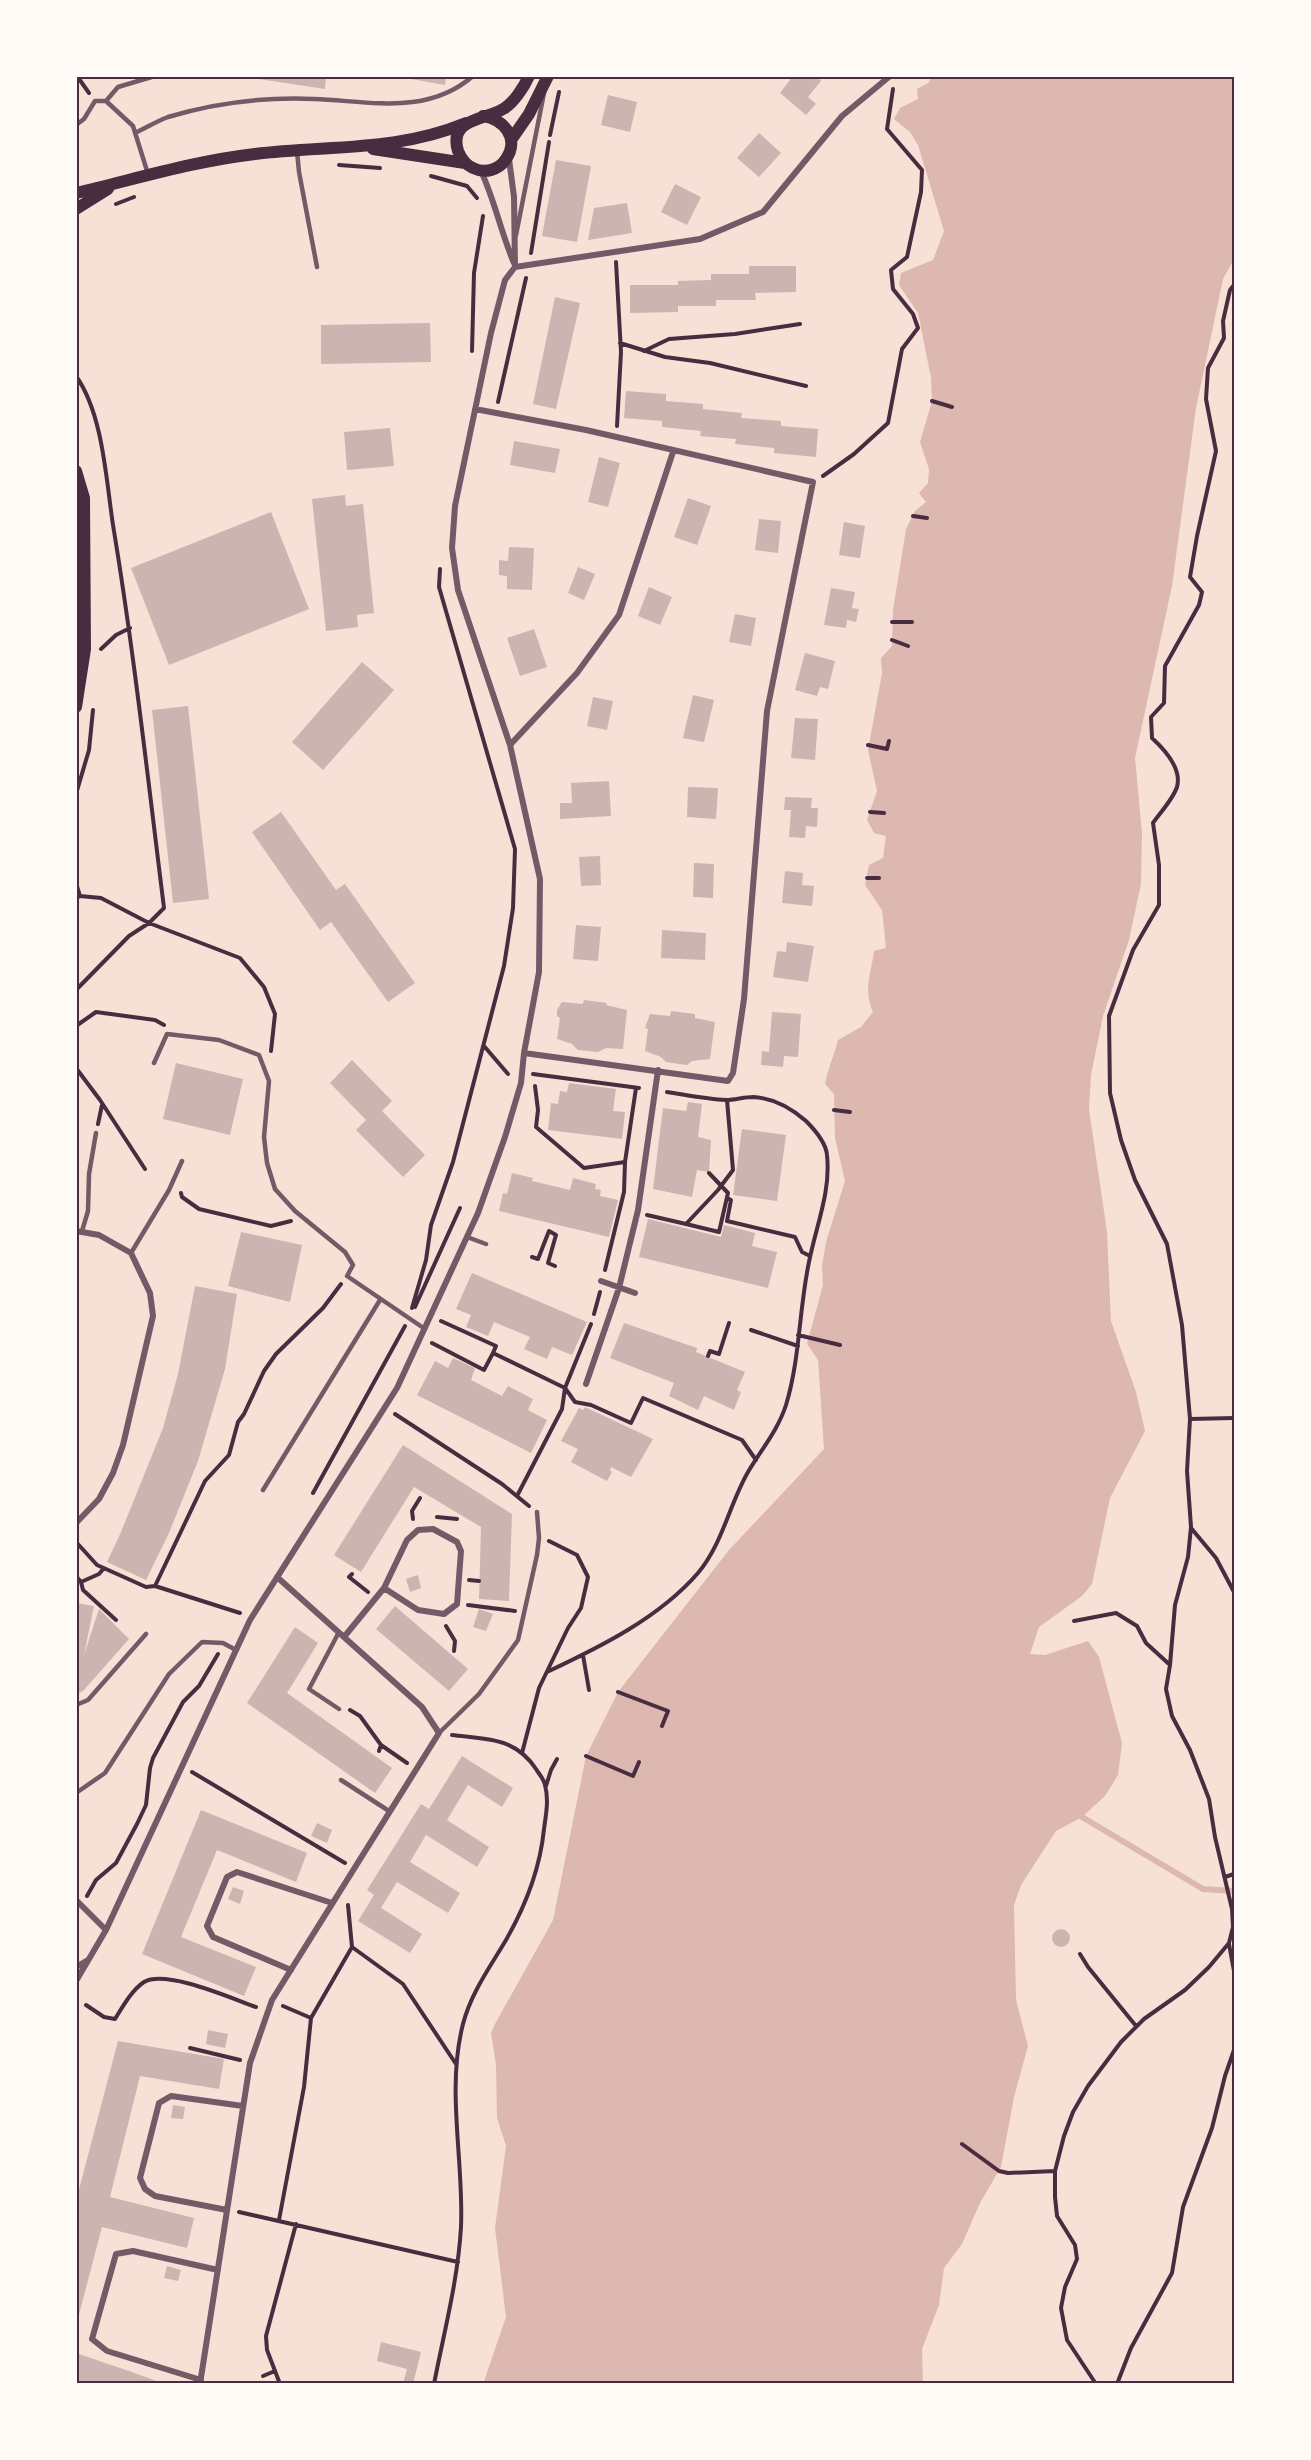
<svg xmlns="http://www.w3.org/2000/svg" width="1311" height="2460" viewBox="0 0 1311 2460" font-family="'Fira Sans Condensed',sans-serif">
<rect width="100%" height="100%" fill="#f7e1d7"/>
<path fill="#dcb8b0" d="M932,77h302v182l-11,20 -27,129 -24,178 -37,172 7,75 -1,51 -12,56 -26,76 -12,59 -2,34 18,123 4,89 25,71 9,39 -35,67 -18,86 -10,12 -43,31 -9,27 15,1 43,-14 11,16 23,86 -4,32 -13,21 -23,21 -26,14 -35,54 -7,20 2,95 12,46 -14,51 -13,70 -21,36 -18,41 -18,24 -5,37 -17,44 1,34 -440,1 23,-67 -11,-89 11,-82 -9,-28 -1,-53 -5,-32 4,-9 58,-104 33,-164 32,-64 111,-142 95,-101 -6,-89 -11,-16 16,-59 -1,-19 4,-24 19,-61 -10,-43 -1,-44 -9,-10c3,-16 9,-28 13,-44l23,-13 12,-15c-10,-24 -2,-37 1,-61l12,-3 -4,-38 -17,-25 4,-20 14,-7 3,-22 -12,-3 -7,-13 10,-29 -9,-41 14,-77 -1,-15 11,-12 1,-36 13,-81 9,-18 11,-9 -7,-9 9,-10 1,-14 -9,-27 12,-41 -1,-23 -13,-65 -19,-28 2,-12 32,-13 11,-29 -26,-86 -8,-13 -16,-13 6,-11 18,-9 -1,-10 11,-6z"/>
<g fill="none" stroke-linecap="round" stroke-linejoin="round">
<path stroke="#dcb8b0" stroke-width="6" d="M1082,1817l121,72 31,2"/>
</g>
<path fill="#ccb4b1" d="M239,76h87l-1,13z
M394,76h52l-1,9z
M793,76h23l5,5 -13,16 8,7 -10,11 -26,-22z
M608,95l29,7 -7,30 -29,-7z
M759,133l22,20 -22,24 -22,-19z
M556,160l35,6 -14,76 -35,-6z
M675,184l26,13 -14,28 -26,-13z
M627,203l5,30 -44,7 6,-32z
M749,266h47v26l-41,1 1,7h-40v6h-38v6l-48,1v-28h48v-4l33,-1v-6h38z
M555,297l25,6 -24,106 -23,-5z
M430,323l1,39 -110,2v-39z
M626,391l40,3v7l37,3v5l39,4 -1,5 40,3v5l37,3 -2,28 -42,-4v-5l-39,-4 1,-5 -36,-3 1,-5 -39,-4v-6l-38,-3z
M390,428l4,38 -47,4 -3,-38z
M514,441l46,8 -5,24 -45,-8z
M599,457l21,6 -12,44 -20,-5z
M345,495l1,11 17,-2 11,109 -17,2 1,12 -32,4 -14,-132z
M688,498l23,8 -14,39 -23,-8z
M271,512l38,97 -140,56 -38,-97z
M759,519l22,2 -3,32 -23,-3z
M844,522l21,4 -5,32 -21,-3z
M509,547l25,1 -2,42 -25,-1v-13l-8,-1v-15l9,1z
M578,567l17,7 -11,26 -16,-7z
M649,587l23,10 -12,28 -22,-9z
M831,588l24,4 -3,16 7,1 -3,13 -9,-2 -1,8 -22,-3z
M735,614l21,4 -5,28 -22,-4z
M534,629l13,38 -27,9 -13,-38z
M805,653l30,8 -7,28 -8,-2 -3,9 -22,-6z
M362,662l32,28 -71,80 -31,-28z
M693,695l21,5 -10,42 -21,-4z
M593,697l20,4 -6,29 -20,-4z
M188,706l21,193 -36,4 -21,-193z
M795,718l23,1 -3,41 -24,-2z
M609,781l2,35 -51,3v-16h12l-1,-20z
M688,787l30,1 -2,31 -29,-2z
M785,797l27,1 -1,10h7l-1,19 -11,-1 -1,12 -16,-1 2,-27h-7z
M281,812l55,78 9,-6 70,99 -27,19 -57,-80 -11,8 -68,-98z
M600,856l1,29 -20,1 -2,-29z
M694,863l20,1 -1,34 -20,-1z
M785,871l18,2 -1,12 12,1 -2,20 -30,-3z
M576,925l25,2 -3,34 -25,-2z
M662,930l44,3 -1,27 -44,-2z
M787,942l27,4 -6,36 -35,-5 4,-26 9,1z
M584,1000l23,3 -1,2 21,5 -4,39 -17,-1 -8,4 -20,-2 -6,-6 -15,-5 3,-21 -3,-2v-6l5,-8 21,2z
M671,1011l24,3v4l20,4 -5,37 -18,2 -5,4 -21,-3 -5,-5 -16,-6 3,-22 -3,-1 5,-14 20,2z
M772,1012l29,2 -3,43 -14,-1 -1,11 -22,-2 1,-14 7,1z
M352,1060l40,41 -10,10 43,44 -22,22 -47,-47 10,-10 -36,-37z
M176,1063l67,16 -13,56 -67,-16z
M569,1083l47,6 -3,22 12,1 -3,27 -74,-9 3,-27 7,1 2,-13 7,1z
M688,1102l14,2 -4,33 13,3 -2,32 -12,-2 -5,27 -39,-8 10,-81 23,3z
M742,1129l44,6 -9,66 -44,-6z
M512,1173l21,5 -1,3 38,9 3,-12 23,6 -1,5 6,1 -1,6 18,4 -9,37 -110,-26 4,-18 4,1z
M648,1219l73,18 3,-12 31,8 -3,13 25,6 -9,36 -129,-31z
M241,1232l61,13 -12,57 -62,-16z
M472,1273l115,49 -15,33 -20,-8 -5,12 -23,-10 6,-12 -36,-15 -6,14 -22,-9 5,-12 -15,-6z
M195,1286l42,8 -12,75 -27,92 -29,72 -23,47 -39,-18 14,-30 42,-104 15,-54z
M624,1323l73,25 -1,4 49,20 -8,18 4,2 -7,18 -30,-14 -6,14 -29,-14 5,-13 -64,-25z
M453,1358l22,10 -4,12 31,16 6,-10 25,13 -5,11 19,10 -16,33 -114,-58 18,-34 13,7z
M585,1407l68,32 -22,38 -20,-10 -1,3 2,2 -5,9 -36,-19 7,-13 -17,-8 18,-33 4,2z
M403,1445l109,69 -3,87 -30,-2 2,-72 -67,-40 -53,85 -27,-17z
M418,1575l3,13 -11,4 -4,-13z
M76,1603l18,3 -10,49 15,-46 30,30 -46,52 -7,3z
M395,1606l73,63 -19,22 -73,-62z
M479,1609l14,5 -7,17 -13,-4z
M295,1627l23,16 -31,50 105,75 -17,25 -128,-90z
M462,1756l51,32 -11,19 -34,-22 -21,35 42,27 -12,20 -51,-32 -16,27 50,31 -12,20 -51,-31 -16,26 41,26 -12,19 -52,-32 16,-26 -7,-5 54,-86 8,5z
M201,1810l106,43 -11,29 -79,-32 -36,87 75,30 -12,29 -102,-42z
M317,1823l15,7 -5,13 -16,-7z
M233,1887l11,4 -4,13 -12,-5z
M1052 1938a9 9 0 1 1 18 0a9 9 0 1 1-18 0Z
M208,2030l20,4 -3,14 -19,-4z
M118,2041l106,18 -5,30 -79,-13 -30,121 84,21 -7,30 -85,-21 -26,99v-125z
M173,2105l12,2 -2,12 -12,-1z
M167,2266l14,4 -3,11 -14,-3z
M381,2342l40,10 -8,32h-10l4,-15 -30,-8z
M76,2353l53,18 36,13h-89z"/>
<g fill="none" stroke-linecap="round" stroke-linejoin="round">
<path stroke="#4a2c40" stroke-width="4" d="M77,76l12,17
M550,135l9,-43
M339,165l41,3
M431,176l36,10 10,12
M116,204l18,-7
M531,253l18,-111
M616,262l5,90 -4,74
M620,343l45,14 45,6 96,23
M472,351l2,-78 9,-57
M644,351l25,-12 66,-5 65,-10
M76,376c27,38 30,103 37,149 21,127 35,255 51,383l-15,15 -20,13 -53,54
M932,401l20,6
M498,402l28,-124
M823,476l31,-22 34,-31 14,-74 16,-21 -5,-14 -20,-25 -2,-19 16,-13 14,-65 1,-22 -35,-41 6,-40
M913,516l14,2
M892,622h20
M892,640l16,6
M101,649l15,-14 14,-7
M868,745l19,4 2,-8
M76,794l13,-44 4,-40
M870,812l14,1
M867,878h12
M76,883l4,13
M76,898l4,-2 21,2 48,25 91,35 24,29 11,27 -4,37
M76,1026l20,-14 59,8 9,5
M484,1046l24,28
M76,1068l24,32 45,69
M533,1074l106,14
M535,1086l3,24 -2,17 48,41 41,-6
M834,1110l16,2
M98,1124l4,-19
M181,1193l1,4 17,12 72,17 20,-5
M727,1198l4,2 -4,21 68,16 7,15 8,4
M647,1215l39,9 32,-34 15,-20 -6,-70
M686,1224l33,8 9,-39 -19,-20
M532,1257l6,2 11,-28 7,4 -8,28 7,3
M605,1270l19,-78 1,-30 11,-74
M415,1307l45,-99
M412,1308l14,-48 5,-35 22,-63 51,-196 9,-58 2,-59 -76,-262 1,-18
M594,1314l6,-22
M441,1321l55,25 -3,7 72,35 10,14 16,3 40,18 12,-25 99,42 14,20
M751,1330l47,16
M798,1335l42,10
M432,1343l52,27 9,-17
M708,1356l2,-5 9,3 10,-31
M395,1414l107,70 27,22
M1190,1419l44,-1
M313,1493l92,-167
M517,1496l45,-87 3,-21 26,-64
M437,1517l20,2
M413,1519l-1,-8 8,-13
M1191,1528l25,30 18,34
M77,1543l20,22 49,22 9,-1 50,-105 24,-26 9,-33 6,-8 20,-43 12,-17 47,-46 18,-24
M352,1574l-3,3 19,15
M76,1576l5,6 18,-8 5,-6
M469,1580l10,1
M81,1582l2,8 33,30
M155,1586l85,27
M468,1605l47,6
M1074,1621l42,-8 21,13 9,17 24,22
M446,1626l9,15 -1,10
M583,1655l6,35
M547,1672c53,-25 112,-54 151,-99 25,-30 31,-68 50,-101 13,-22 30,-42 38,-67 14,-46 13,-96 23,-143 7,-36 22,-70 18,-107 -1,-12 -13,-26 -21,-34 -15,-13 -33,-23 -53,-24 -9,0 -18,3 -27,3 -19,-1 -39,-5 -59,-8
M618,1692l50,19 -6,15
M350,1710l10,6 21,29 -2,6
M381,1745l26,18
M522,1753l17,-65 29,-60 13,-20 7,-31 -11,-22 -28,-14
M586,1756l47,20 6,-14
M192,1772l153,91
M546,1786l5,-16 6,-11
M1225,1877l9,-3
M87,1896l9,-16 20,-17 21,-39 9,-19 4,-37 3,-10 30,-56 16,-16 19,-32
M348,1905l4,42
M1229,1944l5,27
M1080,1954l8,13 48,59
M86,2005l18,12 11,2c8,-13 17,-29 29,-37 22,-13 89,17 112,25
M283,2006l28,12
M190,2048l50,12
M962,2144l37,27 9,2 47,-2
M239,2212l219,50
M279,2220l25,-133 7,-69 41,-71 51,37 53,80
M263,2376l12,-5
M280,2384l-13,-34 -1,-14 30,-112
M434,2384c10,-52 24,-104 27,-157 3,-66 -15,-137 2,-203 8,-31 27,-57 43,-84 20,-35 34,-70 38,-111 2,-15 5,-29 1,-44 -1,-6 -6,-11 -9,-16 -21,-32 -50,-30 -84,-34
M1096,2384l-29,-44 -6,-32 4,-21 12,-28 -2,-14 -18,-29 -2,-19v-26l9,-35 9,-24 15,-26 33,-44 23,-23 41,-29 24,-23 20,-24 4,-16 -1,-18 -17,-72 -6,-38 -19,-49 -18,-34 -6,-27 4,-24 5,-60 13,-48 3,-30 -4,-56 3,-52 -8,-94 -15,-81 -32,-64 -14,-40 -11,-47 -1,-77 24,-66 26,-45v-40l-6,-42c7,-10 20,-24 24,-36 5,-18 -13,-38 -25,-49l-1,-21 13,-14 1,-37 34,-61 3,-13 -12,-15 7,-41 19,-85 -10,-52 2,-31 16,-30 -1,-17 7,-31 4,-5
M1117,2384l14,-36 41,-75 11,-66 29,-79 13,-52 9,-26
M1232,2384l2,-2"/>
<path stroke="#755966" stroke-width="4.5" d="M106,101l12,-14 37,-11
M76,125l8,-6 11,-18h11l27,25 15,48
M135,133c11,-5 22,-12 33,-16 46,-14 98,-20 146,-18 56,2 113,17 159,-23
M297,151l2,21 18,95
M516,235l28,-142
M154,1063l13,-29 52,6 40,15 10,26 -5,56 3,26 8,26 20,22 50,41 8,13 -6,11 78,53
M82,1231l6,-20 1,-37 7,-41
M467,1237l19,7
M131,1253l38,-63 13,-29
M263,1490l117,-190
M76,1705l12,-5 58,-66
M339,1709l-30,-20 30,-57
M439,1733l40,-39 39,-54 19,-85 2,-17 -2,-26
M341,1780l48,31
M76,1793l29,-20 64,-99 33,-32 21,1 13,7"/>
<path stroke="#755966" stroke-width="6" d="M481,171c14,30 20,62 33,92
M515,267l185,-28 63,-27 79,-96 48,-40
M475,409l111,21 227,52 -46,229 -23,288 -11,74 -5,8 -204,-28
M510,745l67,-72 42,-58 54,-163
M76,1231l23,4 32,18 19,40 3,23 -30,129 -10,28 -14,26 -23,24
M601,1281l34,12
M586,1384l33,-96 19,-78 20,-140
M344,1637l40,-49 34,22 26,4 13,-10 4,-53 -4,-9 -24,-13 -15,1 -11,10 -23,48
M76,1900l30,30
M76,1967l12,-7
M291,1970l-78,-33 -6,-11 20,-49 10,-5 95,31
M76,1981l30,-51 144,-310 147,-232 81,-175 27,-76 16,-54 3,-30 15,-81 1,-93 -30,-134 -52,-155 -6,-42 3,-42 36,-173 14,-53 10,-13 -1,-70 -5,-38
M227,2210l-72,-14 -10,-7 -5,-11 19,-75 12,-7 72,10
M201,2380l-94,-29 -15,-12 24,-85 17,-3 85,19
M200,2384l50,-321 22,-63 167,-267 -17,-26 -145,-130"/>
<path stroke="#4a2c40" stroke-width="12" d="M483,116c21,3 37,23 23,43 -7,11 -21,15 -33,9 -7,-3 -12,-10 -15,-17 -10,-33 28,-31 45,-42 10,-5 21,-22 26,-33
M511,140l18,-26 19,-38
M373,149l92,14
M76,193c60,-14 118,-32 179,-39 73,-9 141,-2 211,-31
M76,209l32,-20
M76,471l8,27 1,151 -9,58"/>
</g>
<rect width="1311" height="2460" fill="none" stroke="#fffaf5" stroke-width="156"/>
<rect x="78" y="78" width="1155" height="2304" fill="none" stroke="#4a2c40" stroke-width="2"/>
</svg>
